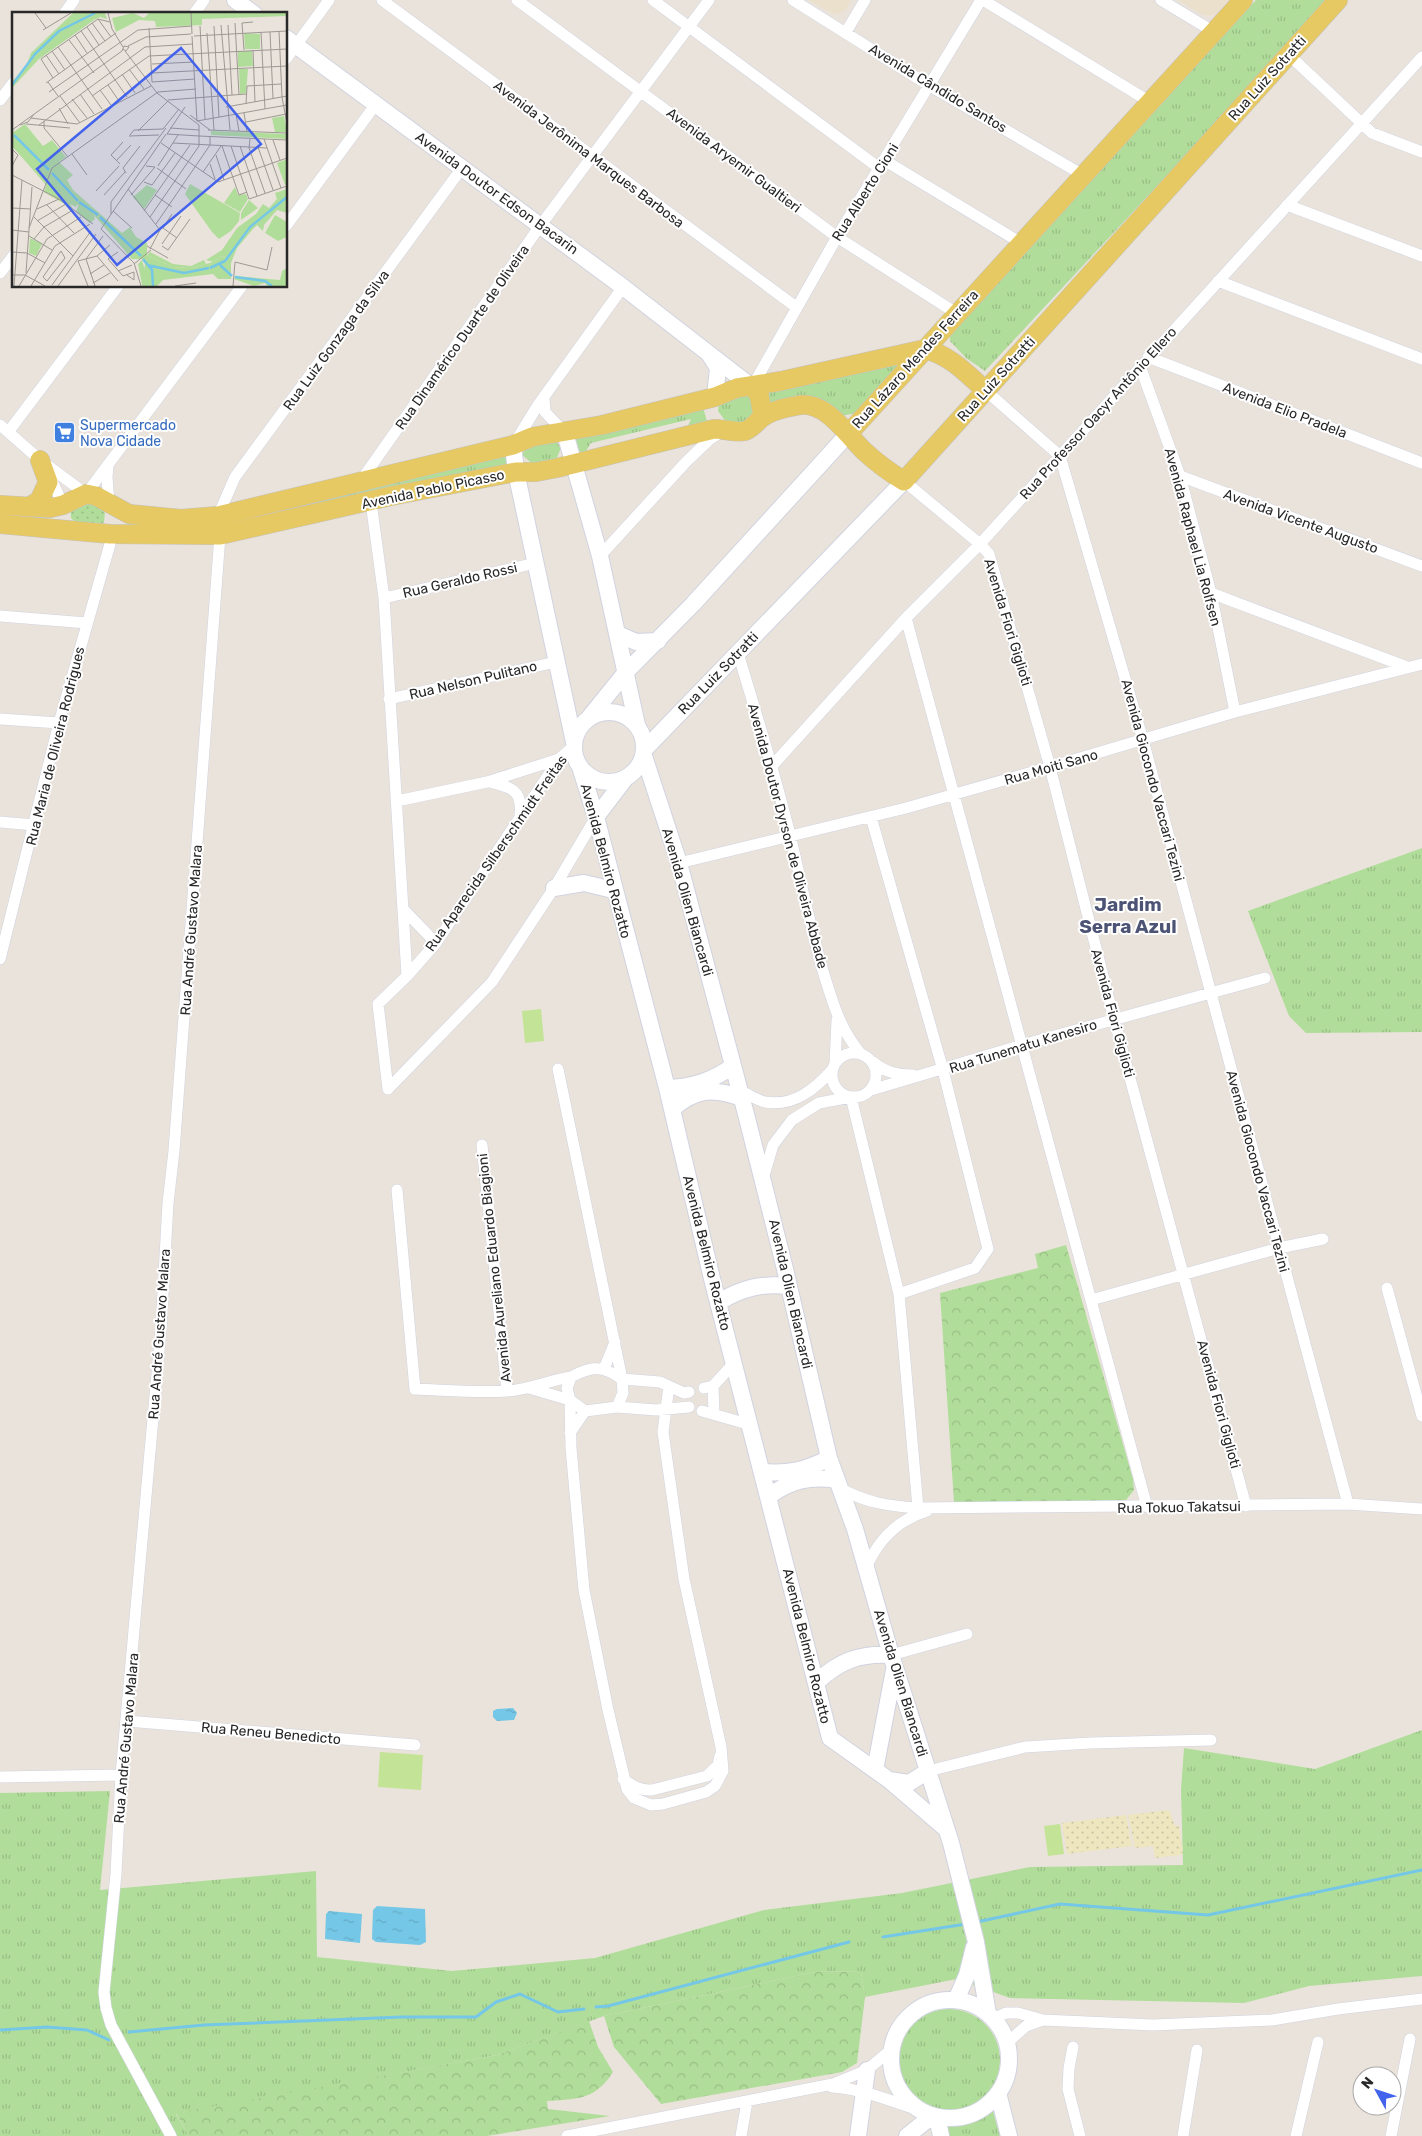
<svg xmlns="http://www.w3.org/2000/svg" width="1422" height="2136" viewBox="0 0 1422 2136" font-family="Rubik,sans-serif">
<defs>
<pattern id="grass-tufts" width="24" height="20" patternUnits="userSpaceOnUse" patternTransform="scale(1.25)"><rect width="24" height="20" fill="#b1dd9a"/><path d="M3 7l-1-3M5 7V3M7 7l1-3M15 17l-1-3M17 17v-4M19 17l1-3" fill="none" stroke="#98be85"/></pattern>
<pattern id="forest-crowns" width="20" height="18" patternUnits="userSpaceOnUse" patternTransform="scale(1.25)"><rect width="20" height="18" fill="#b1dd9a"/><path d="M2 6a3 3 0 1 1 6 0M12 15a3 3 0 1 1 6 0" fill="none" stroke="#98be85"/></pattern>
<pattern id="sand-dots" width="8" height="8" patternUnits="userSpaceOnUse" patternTransform="scale(1.25)"><rect width="8" height="8" fill="#ede6bf"/><path d="M2 2h.1M6 6h.1" fill="none" stroke="#cbc5a4" stroke-width="1.8" stroke-linecap="round"/></pattern>
<pattern id="park-dots" width="8" height="8" patternUnits="userSpaceOnUse" patternTransform="scale(1.25)"><rect width="8" height="8" fill="#b1dd9a"/><path d="M2 2h.1M6 6h.1" fill="none" stroke="#98be85" stroke-width="1.8" stroke-linecap="round"/></pattern>
<pattern id="water-ripples" width="26" height="14" patternUnits="userSpaceOnUse" patternTransform="scale(1.25)"><rect width="26" height="14" fill="#74c7e6"/><path d="M2 4q2-2 4 0t4 0M15 11q2-2 4 0t4 0" fill="none" stroke="#64abc5"/></pattern>
</defs>
<rect width="100%" height="100%" fill="#eae3db"/>
<path fill="#ebe0cb" d="M808,0h43l-5,10 -11,5z
M1178,0h51l-16,16 -10,-1z"/>
<path fill="url(#grass-tufts)" d="M1256,0h74l-345,371 -19,-13 -16,-17v-8z
M903,361l-46,52 -16,3c-28,-26 -33,-22 -68,-12l-3,-2 -2,-7 3,-4z
M733,393l19,3 7,15 -18,15 -15,-4 -8,-11 1,-7z
M703,407l5,18 -21,3 4,-9 -100,24 -7,11 -5,-3 -4,-15z
M555,440l6,8 -5,12 -23,4 -11,-9c6,-13 21,-12 33,-15z
M511,452l1,14 -280,60 -1,-3 3,-3z
M1422,848v184l-116,1 -17,-17 -41,-105z
M1422,1730v246l-113,10 -65,17 -234,-5 -53,-19 -92,18 -4,-26 -46,1 -211,44 -107,39 -321,59 13,22h-189v-343l110,-2 -10,99 216,-19 1,86 135,14 143,-13 169,-48 138,-17 128,-26 153,-2 -2,-75 3,-42 131,21z
M898 2060a51 51 0 1 1 102 0a51 51 0 1 1-102 0Z
M993,2111l7,25h-56l-2,-10c20,1 34,-3 51,-15z"/>
<path fill="url(#forest-crowns)" d="M1066,1245l67,234 1,11 -8,10 -8,2h-164l-14,-209 98,-25 -3,-14z
M861,1971l4,26 -8,66 -15,9 -181,32 -47,-57 -10,-31 211,-44z
M589,2021l9,26 15,25c-18,28 -35,27 -66,29l1,8 62,7 -123,20h-298l-13,-23 321,-58z"/>
<path fill="url(#sand-dots)" d="M1169,1810l6,16 4,-1 4,27 -2,3 -26,3 -2,-12 -18,2 -7,-33z
M1126,1815l6,31 -65,8 -5,-31z"/>
<path fill="url(#park-dots)" d="M90,503l11,5 4,5 -1,9 -3,3 -26,-3 -4,-4c-2,-14 9,-14 19,-15z"/>
<path fill="#c3e496" d="M541,1009l3,32 -19,2 -3,-32z
M380,1752l43,3 -2,35 -43,-3z
M1060,1824l4,30 -16,2 -4,-30z"/>
<path fill="url(#water-ripples)" d="M513,1708l4,5 -3,7 -17,1 -4,-4v-6l4,-2z
M377,1906l48,3 1,33 -6,3 -44,-3 -4,-3 1,-29z
M329,1911l33,3 -2,29 -35,-4 1,-25z"/>
<g fill="none" stroke-linecap="round" stroke-linejoin="round">
<path stroke="#74c7e6" stroke-width="3" d="M977,1922l83,-18 148,11 214,-45
M883,1937l83,-13
M596,2007l12,-1 241,-64
M0,2030l47,-3 40,3 22,10
M129,2032l75,-7 198,-8h74l20,-15 24,-8 38,18 26,-3"/>
<defs>
<path id="street" d="M382,0l414,307
M517,0l320,237 119,76
M653,0l226,168
M793,0l137,86 153,89
M983,0l167,102
M1161,0l53,32
M64,14l10,-14
M194,14l10,-14
M846,32l19,-32
M1288,54l84,79 50,19
M286,59l43,-59
M0,100l14,-18
M884,160l137,83
M1287,205l135,51
M286,226l90,-122
M0,273l14,-18
M1218,281l204,78
M1148,357l274,106
M1140,366l40,110 31,117 24,119
M752,387l85,-150 144,-237
M985,390l75,66 83,284 205,764
M544,399l1,13 20,21
M0,425l40,35 46,34 156,-208
M9,431l109,-145
M514,444l24,-39 85,-118
M108,466l-1,11 2,27
M49,474l14,31
M1180,476l242,90
M904,481l76,63 9,10 61,213 64,252 132,487
M360,482l180,-256 169,-226
M371,502l13,96 23,378
M600,556l86,-94 24,-23 11,-7
M1211,593l196,74
M384,598l152,-35
M0,616l87,7
M906,618l241,889
M738,653c18,60 37,121 52,182 11,46 20,91 33,136 10,32 16,56 37,82
M389,699l167,-37
M0,719l59,4
M772,766l134,-148 74,-74 442,-487
M489,782c22,5 34,8 31,33
M397,801l90,-19 72,-23
M871,817l72,253 45,179 -13,19 -76,26
M0,822l35,3
M679,863l227,-55 144,-41 185,-55 187,-48
M405,911l31,32
M0,959l59,-236 51,-179v-10
M832 1075a22 22 0 1 1 44 0a22 22 0 1 1-44 0Z
M873,1062c12,10 24,13 40,13
M835,1064l2,-44
M558,1069l64,310 38,3 24,11 5,-1
M388,1089l-10,-85 29,-28 29,-33 123,-184 15,-13
M388,1089l104,-107 62,-94 42,-71
M871,1090l151,-45 243,-67
M740,1091c8,3 17,9 25,11 29,5 50,-13 67,-32
M482,1145l25,246
M763,1179l10,-34 19,-25 27,-17 32,-6 48,197 19,214
M397,1190l18,199c30,1 62,4 92,2 22,-1 42,-11 64,-14
M1387,1288l35,128
M1091,1300l188,-52 44,-9
M604,1369l11,-27
M713,1386l1,27
M529,1388l41,12 15,11 32,-4 6,-14 -1,-14c-20,-14 -30,-13 -51,-2l-4,11 3,12 1,48 13,142 24,120 19,79 7,9 17,7 12,-1 43,-12 9,-6 8,-15 -2,-24 -37,-168 -21,-147 6,-46
M704,1388l9,-2 22,-24
M617,1407l39,3 33,-3
M702,1411l49,14
M570,1433l15,-22
M841,1489c27,14 47,17 77,19l430,-4 74,5
M866,1568c12,-28 31,-48 61,-57
M891,1655l76,-21
M127,1721l288,24
M928,1771l97,-24 65,-4 121,-3
M0,1777l121,-2
M623,1779c10,7 17,12 29,11l55,-14 11,-11 2,-9
M993,2019l13,-6h12l25,7 110,5 119,-5 66,-11 84,-10
M1007,2043l19,-17 17,-6
M1073,2047l-4,21 -1,21 12,47
M832,2087c32,2 61,15 90,24
M171,2136l-60,-111 -5,-17 -2,-16 12,-118 5,-99 40,-446 7,-126 6,-52 46,-616 -2,-19 17,-39 227,-309
M567,2136l266,-52 34,-14 25,-21
M741,2136l6,-34
M1183,2136l14,-86
M1296,2136l22,-94
M1391,2136l19,-97"/>
<path id="secondary" d="M235,0l19,14
M286,38l337,249 129,100
M709,354l9,14 -3,29
M565,433l35,123 37,169
M513,445l3,27 58,270
M618,634l18,8 22,-1
M574 747a35 35 0 1 1 70 0a35 35 0 1 1-70 0Z
M588,719l38,-47 67,-68 156,-171
M645,749l259,-268
M644,756l35,107 68,255 38,151 44,189 26,71 36,126 60,188 25,99 12,72
M581,770l15,47 71,271 46,195 117,455 59,42 57,49
M596,817l29,-38
M554,888l30,-5 29,7
M667,1088c25,-1 45,-7 66,-22
M672,1109c24,-20 40,-22 70,-11
M719,1302c23,-14 43,-19 70,-16
M763,1472c25,2 44,-2 66,-14
M769,1496c22,-16 41,-20 68,-16
M817,1682c22,-21 43,-29 74,-27
M875,1770l19,-100
M889,1780l20,3 19,-12
M956,2000l11,-25 7,-28
M891 2059a59 59 0 1 1 118 0a59 59 0 1 1-118 0Z
M998,2093l11,43
M937,2117l4,19
M858,2136l9,-66
M907,2136l25,-20"/>
<path id="primary" d="M752,387l7,7 4,23
M849,433l394,-433
M0,505l50,3 13,-3 23,-11 10,2 33,18 52,5 37,-3 295,-71 19,-8 70,-12 113,-28 22,-9 44,-7 144,-32c26,7 41,24 60,41
M28,507l11,-6 9,-19 -8,-22
M0,524l110,10 110,1 171,-39 125,-24h20l21,-4 157,-39c10,0 21,4 31,2 8,-3 12,-10 18,-14 9,-7 26,-10 37,-12 27,-3 47,30 64,46 12,11 25,21 40,30l434,-481"/>
</defs>
<use href="#street" stroke="#d0d3e0" stroke-width="12"/>
<use href="#secondary" stroke="#d0d3e0" stroke-width="18"/>
<use href="#primary" stroke="#c3c3c3" stroke-width="20"/>
<use href="#street" stroke="#fff" stroke-width="11"/>
<use href="#secondary" stroke="#fff" stroke-width="16"/>
<use href="#primary" stroke="#e7c963" stroke-width="19"/>
</g>
<defs>
<symbol id="supermarket-square" viewBox="-11 -11 22 22"><rect x="-9" y="-9" width="18" height="18" rx="4" fill="#3f7fe0" stroke="#fff"/><path d="M-6-5.5h2.5l.6 2H6L4.5 2H-2.5L-4.4-4H-6ZM-1.5 3.2a1.3 1.3 0 1 0 .1 0ZM3 3.2a1.3 1.3 0 1 0 .1 0Z" fill="#fff"/></symbol>
</defs>
<g fill-rule="evenodd">
<use href="#supermarket-square" x="52" y="420" width="25" height="25"/>
</g>
<g text-anchor="middle" stroke-width="4" stroke-linejoin="round" paint-order="stroke">
<g font-size="14" fill="#282828" stroke="#fff">
<text transform="translate(1267 78) rotate(-48)" y="5">Rua Luiz Sotratti</text>
<text transform="translate(938 88) rotate(31)" y="5">Avenida Cândido Santos</text>
<text transform="translate(589 154) rotate(37)" y="5">Avenida Jerônima Marques Barbosa</text>
<text transform="translate(734 160) rotate(37)" y="5">Avenida Aryemir Gualtieri</text>
<text transform="translate(865 192) rotate(-58)" y="5">Rua Alberto Cioni</text>
<text transform="translate(497 193) rotate(36)" y="5">Avenida Doutor Edson Bacarin</text>
<text transform="translate(462 337) rotate(-55)" y="5">Rua Dinamérico Duarte de Oliveira</text>
<text transform="translate(336 340) rotate(-54)" y="5">Rua Luiz Gonzaga da Silva</text>
<text transform="translate(915 359) rotate(-48)" y="5">Rua Lázaro Mendes Ferreira</text>
<text transform="translate(996 379) rotate(-48)" y="5">Rua Luiz Sotratti</text>
<text transform="translate(1285 410) rotate(21)" y="5">Avenida Elio Pradela</text>
<text transform="translate(1098 413) rotate(-48)" y="5">Rua Professor Oacyr Antônio Ellero</text>
<text transform="translate(433 489) rotate(-12)" y="5">Avenida Pablo Picasso</text>
<text transform="translate(1301 521) rotate(20)" y="5">Avenida Vicente Augusto</text>
<text transform="translate(1193 537) rotate(75)" y="5">Avenida Raphael Lia Rolfsen</text>
<text transform="translate(460 580) rotate(-13)" y="5">Rua Geraldo Rossi</text>
<text transform="translate(1008 622) rotate(73)" y="5">Avenida Fiori Giglioti</text>
<text transform="translate(718 673) rotate(-46)" y="5">Rua Luiz Sotratti</text>
<text transform="translate(473 680) rotate(-13)" y="5">Rua Nelson Pulitano</text>
<text transform="translate(55 746) rotate(-76)" y="5">Rua Maria de Oliveira Rodrigues</text>
<text transform="translate(1051 767) rotate(-16)" y="5">Rua Moiti Sano</text>
<text transform="translate(1153 780) rotate(75)" y="5">Avenida Giocondo Vaccari Tezini</text>
<text transform="translate(788 836) rotate(75)" y="5">Avenida Doutor Dyrson de Oliveira Abbade</text>
<text transform="translate(496 853) rotate(-55)" y="5">Rua Aparecida Silberschmidt Freitas</text>
<text transform="translate(606 861) rotate(75)" y="5">Avenida Belmiro Rozatto</text>
<text transform="translate(688 902) rotate(74)" y="5">Avenida Olien Biancardi</text>
<text transform="translate(191 930) rotate(-86)" y="5">Rua André Gustavo Malara</text>
<text transform="translate(1113 1013) rotate(75)" y="5">Avenida Fiori Giglioti</text>
<text transform="translate(1023 1046) rotate(-17)" y="5">Rua Tunematu Kanesiro</text>
<text transform="translate(1258 1171) rotate(75)" y="5">Avenida Giocondo Vaccari Tezini</text>
<text transform="translate(707 1253) rotate(76)" y="5">Avenida Belmiro Rozatto</text>
<text transform="translate(494 1268) rotate(-96)" y="5">Avenida Aureliano Eduardo Biagioni</text>
<text transform="translate(791 1294) rotate(77)" y="5">Avenida Olien Biancardi</text>
<text transform="translate(159 1334) rotate(-86)" y="5">Rua André Gustavo Malara</text>
<text transform="translate(1219 1404) rotate(75)" y="5">Avenida Fiori Giglioti</text>
<text transform="translate(1179 1507) rotate(-1)" y="5">Rua Tokuo Takatsui</text>
<text transform="translate(807 1646) rotate(76)" y="5">Avenida Belmiro Rozatto</text>
<text transform="translate(901 1683) rotate(73)" y="5">Avenida Olien Biancardi</text>
<text transform="translate(271 1733) rotate(5)" y="5">Rua Reneu Benedicto</text>
<text transform="translate(126 1738) rotate(-85)" y="5">Rua André Gustavo Malara</text>
</g>
<g font-size="14" fill="#366cbe" stroke="#fff" text-anchor="start">
<text x="80" y="430">Supermercado<tspan x="80" dy="16">Nova Cidade</tspan></text>
</g>
<g font-size="19" font-weight="bold" fill="#4c5375" stroke="#fff">
<text x="1128" y="911">Jardim<tspan x="1128" dy="22">Serra Azul</tspan></text>
</g>
</g>
<g transform="translate(12 12)">
<rect width="275" height="275" fill="#eae3db"/>
<path d="M61,1h32l2,6 -7,-2 -6,3 -55,39 -27,29v-6l15,-18 4,-11zM232,21l16,1v15h-15zM226,39h14l1,15 -15,1zM227,57h9l-2,24 -6,1zM13,112l18,22 9,-6 14,17 -7,5 14,13 -6,5 6,10 49,43 8,-6 6,10 11,6v12l25,12 20,1 21,-6 8,-6 4,2 -4,9 -8,7 -50,6 -6,6h-15l3,-22 -3,-5h-10l-38,-44 -48,-30 -34,-39v-13zM199,119l76,3v5l-76,-4zM178,172l50,29 -1,8 -8,10 -12,8 -7,-7 -27,-38zM237,188l9,8 -17,12v-7zM263,203l12,7v15l-9,4 -13,-8z" fill="#b1dd9a"/>
<path d="M121,1l11,5 5,-5h138v3l-85,3v6l-46,2 -1,-6 -16,-1 -23,12 -4,-14zM36,167l30,23 -2,5 -6,-3 3,5 -29,-17zM135,173l10,5 -13,19 -11,-12zM223,175l3,8 8,-1 2,5 -8,13 -16,-9zM275,177v24l-10,-3 -13,15 -1,6 -6,-6 -4,4 -16,19 -6,15v16h-13l-5,-5 12,-16 -4,-2 -8,6 -7,-2 16,-10 15,-22 19,-14 7,-10 6,4 8,-9 -2,-6zM67,191l15,12 1,4 -5,4 -14,-11zM138,240l23,12 18,2 13,-6 2,4 -14,4 -20,-1 -25,-12zM130,248l5,17v6l-5,2 -4,-21zM275,256v18h-20l-2,-3 -11,3 -20,-7 1,-3 45,4 2,-9z" fill="#b1dd9a"/>
<path d="M272,104l3,16h-12l-3,-14zM18,226l12,6 -6,12 -7,-3z" fill="#b1dd9a"/>
<path d="M275,147v25l-2,1 -8,-22z" fill="#b1dd9a"/>
<path fill="none" stroke="#74c7e6" stroke-width="2.5" d="M0,73l23,-31 24,-23 36,-18M2,123l35,35M40,161l26,28M67,190l19,13M88,205l41,39M131,247l9,11 1,16M135,253l37,8 25,-5M208,253l12,11M198,256l15,-7 25,-34 37,-30M223,265l30,4 7,5"/>
<path fill="none" stroke="#9c9893" stroke-width="1" d="M23,1l11,15M96,1l4,16 11,18M179,1l1,21M86,7l13,18M80,11l13,18M223,11l4,72M209,13l9,105M216,13l4,70M188,14l5,93M202,14l5,91M75,15l12,18M137,16l3,54 43,-3M31,18l28,-17M69,19l46,66M267,19l3,66 5,27M249,20l4,77M258,20l3,66M195,21l7,97M63,23l12,18M180,24l5,85 90,-16M182,24l93,-5M57,28l25,33M116,34l18,-9 45,-3M46,35l44,62M232,38l-2,-27 11,-1M241,38l2,52M40,39l13,19M113,39l32,42 42,32v11l88,4M34,43l13,19M140,52l42,-2M117,57l15,20M140,61l135,-7M110,62l13,19M41,66l-12,-19 57,-40 12,3M36,70l10,14M34,71l70,-50M96,73l11,16M88,78l11,15M37,80l89,-62 54,-4M68,82l14,20M48,84l20,27M80,84l57,-40 138,-7M60,87l15,19M156,88l78,-6M234,92l1,-18 34,-2M214,95l61,-11M47,96l9,16M232,101l3,19M224,102l3,17M178,103l20,15M19,106l46,6 74,-38M32,109v7l24,29M234,110l40,-8M14,112l44,4M8,113l8,-3 6,-8M27,113l106,-78 48,-3M158,116l29,2M151,117l16,-20M0,118l110,-79 2,-5 5,1 -3,4 -3,-2M196,118l79,3M126,119l30,-30M155,122l18,-27M118,123l4,-5 29,-1M117,124l30,-1M238,127l-1,9 16,45M252,127l17,49M261,128l7,20M149,131l57,39 69,-24M161,131l94,5M210,134l17,49 8,-3M219,134l18,53 38,-13M228,134l17,50M246,135l15,43M0,137l6,6 -6,11M60,142l15,21M204,143l8,25M104,149l15,-16M108,152l-9,-9 12,-13M198,152l5,15M146,154l20,-31M145,156l29,21M191,160l18,-26M114,161l-3,-5 17,-22M0,163l47,24 34,25M132,170l8,3 23,-32M116,177l32,41 -10,19M84,179l23,-25M92,183l21,-23M119,183l24,-28 -9,-1M143,183l17,12M35,193l27,28M0,196l19,1M25,197l22,-10M101,199l19,17M132,199l46,-66M99,202v-12l55,-74M160,202l-9,14 14,10M22,205l39,39M138,205l49,-71v-10l-32,-2M25,209l29,-17M144,212l54,-79v-8M17,216l23,-60 106,-76 38,-3M89,217l65,-95M89,217l33,34 7,23M0,218l17,2M17,224l23,14M22,227l10,-12 29,-17M150,232l19,-28M98,233l-13,11 21,25M135,234l21,12M150,234l6,4 22,-31M49,239l4,7 -18,23 -4,-4zM0,240l15,1 18,10M106,240l-10,7 15,17 11,-4v8l-7,-5M122,252l17,-14M106,259l14,-6M14,261l6,-86M78,262l14,-9M0,263h13l20,11M81,271l17,-10M40,273l39,-54M2,274l8,-106M7,274l28,-47 34,-22M19,274l24,-40 35,-22M46,274l38,-52M76,274l-10,-25 19,-5M83,274l-9,-27 17,-23M163,274l21,-3M221,274l2,-24 32,8 5,-23"/>
<path fill="#4463ed" fill-opacity="0.15" stroke="#4463ed" stroke-width="2.5" d="M169,36l80,96 -144,121 -80,-96z"/>
<rect width="275" height="275" fill="none" stroke="#282828" stroke-width="2.5"/>
</g>
<g transform="translate(1377 2091) rotate(310)"><circle r="24" fill="#ffffff" stroke="#a9a9a9"/>
<path d="M0-4L9 19L0 12L-9 19Z" fill="#4463ed"/>
<text y="-8" font-size="14" font-weight="bold" text-anchor="middle" fill="#282828">N</text>
</g>
</svg>
